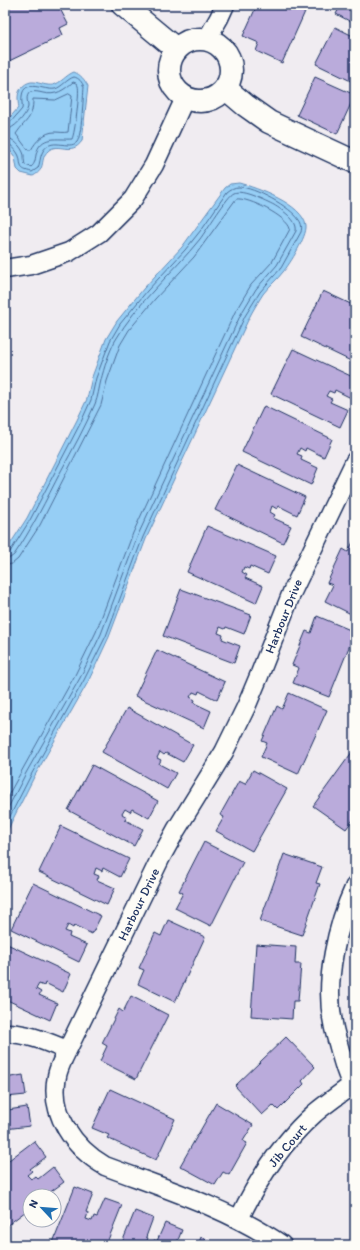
<svg xmlns="http://www.w3.org/2000/svg" width="360" height="1250" viewBox="0 0 360 1250" font-family="Itim,sans-serif">
<rect width="100%" height="100%" fill="#f0ecf1"/>
<filter id="ink" filterUnits="userSpaceOnUse"><feTurbulence type="fractalNoise" baseFrequency=".025" numOctaves="2"/><feDisplacementMap in="SourceGraphic" scale="8" xChannelSelector="R" yChannelSelector="G"/><feConvolveMatrix kernelMatrix="1 2 1 2 8 2 1 2 1" color-interpolation-filters="sRGB"/></filter>
<g filter="url(#ink)">
<path fill="#96cef5" stroke="#658eb9" d="M74,72c7,3 10,7 14,14l-6,55c-11,16 -24,0 -34,10 -9,8 -1,18 -15,25l-12,-3 -4,-4 -2,-12 -10,-13v-21l14,-16c-1,-3 -1,-7 -1,-10 0,-8 8,-16 16,-15 6,1 13,4 19,3 8,-2 13,-10 21,-13z
M239,183c18,5 64,21 67,43 1,10 -16,38 -23,46 -6,8 -14,14 -20,22 -5,8 -10,16 -14,24l-103,221 -37,98 -21,45 -54,95 -23,46 -6,14v-285l22,-34 50,-98 10,-21 5,-22 14,-38 11,-18 27,-33 38,-41 43,-59 5,-4z"/>
<g fill="none" stroke-linecap="round" stroke-linejoin="round">
<path stroke="#4c6f9a" stroke-width="1" d="M69,94l3,2 -4,36c-5,1 -9,0 -13,0 -11,0 -19,9 -24,18h-3l-12,-16c11,-16 17,-15 17,-35l22,1z
M5,125l4,-1 13,-15c1,-4 -1,-8 0,-13 2,-18 22,-5 33,-7 7,-2 12,-10 19,-12 5,1 8,5 10,10 -1,11 -2,48 -7,55 -8,9 -27,-7 -35,11 -2,5 -2,10 -4,15l-6,4c-14,-3 -10,-5 -13,-16 -2,-5 -9,-13 -14,-14
M5,130c8,0 21,-14 23,-23 0,-6 -3,-10 2,-15 5,-1 9,0 13,1 13,3 21,-3 30,-11 3,1 4,1 5,4 2,6 -3,47 -6,53 -14,1 -32,-5 -36,16 -1,5 -1,9 -5,12l-6,-2c-1,-4 -1,-7 -1,-10 -2,-8 -11,-17 -19,-18
M5,554l5,-2 20,-32 51,-98 10,-22 5,-22 14,-37 10,-17 27,-33 38,-41 16,-20 26,-38c4,-3 7,-5 12,-5 15,0 52,20 60,33 3,4 3,8 2,12l-20,36 -21,24 -15,24 -102,221 -37,99 -22,44 -53,95 -26,51
M5,559l5,-1 4,-3c18,-26 32,-55 47,-84 12,-22 24,-44 34,-67 3,-7 4,-16 6,-24 3,-12 8,-28 14,-39 22,-39 58,-68 85,-102 6,-8 28,-44 34,-46 8,-4 32,8 40,12 8,5 24,15 22,26l-19,34 -21,24 -15,25 -103,221 -37,99 -21,44 -54,95 -21,41
M5,565l7,-1 6,-5 22,-34 61,-120 6,-24 9,-25 4,-11 9,-15 26,-31 39,-42 42,-58c12,-2 52,18 54,30l-18,33 -21,23 -16,27 -102,221 -37,99 -21,43 -70,126"/>
</g>
<path fill="#baabdb" stroke="#1b2f5e" d="M5,5h53l10,19 -8,4 3,7 -58,28z
M257,5h51l-26,58 -26,-12 3,-8 -16,-7z
M341,5h14v19l-19,-10z
M335,27l20,10v46l-39,-19z
M315,77l40,18 -18,39 -40,-19z
M323,291l32,15v57l-54,-26z
M293,349l62,29v17l-2,4 -18,-9 -1,3 -5,-2 -3,5 6,3 -2,3 18,8 -8,17 -69,-33z
M264,406l68,33 -8,18 -18,-9 -1,3 -5,-3 -3,6 5,2 -1,4 17,8 -7,17 -69,-33z
M237,465l68,32 -8,18 -18,-9 -2,3 -5,-3 -2,6 5,3 -2,3 18,8 -8,17 -68,-33z
M207,526l69,30 -8,18 -18,-8 -1,3 -5,-2 -2,5 5,3 -2,3 18,8 -7,17 -69,-31z
M355,538v78l-30,-15 8,-16 -6,-2 16,-34 5,3z
M181,589l70,26 -7,19 -18,-7 -1,2 -5,-2 -2,6 5,2 -1,4 18,7 -6,17 -71,-27z
M317,616l38,16 -26,65 -36,-14 6,-15 -7,-3 14,-34 5,2z
M157,650l68,32 -8,18 -18,-9 -1,3 -5,-2 -3,5 5,3 -1,3 17,8 -7,17 -69,-32z
M289,693l38,17 -29,64 -37,-17 6,-14 -5,-2 15,-35 5,3z
M127,708l66,37 -10,17 -17,-9 -2,2 -4,-3 -3,6 4,2 -2,4 17,9 -9,16 -65,-37z
M355,748v69l-9,12 -33,-23z
M92,765l66,36 -9,17 -17,-9 -2,3 -5,-3 -3,5 5,3 -2,3 18,9 -9,17 -66,-36z
M253,770l34,19 -35,62 -36,-20 8,-14 -4,-2 19,-34 6,3z
M61,826l68,33 -9,18 -17,-9 -1,3 -6,-3 -2,6 5,2 -2,4 18,8 -8,17 -68,-33z
M204,842l39,20 -32,64 -36,-18 8,-15 -4,-2z
M284,854l38,13 -6,16 4,1 -18,51 -42,-14z
M33,883l68,33 -9,18 -18,-9 -1,3 -5,-3 -3,6 5,2 -1,4 18,8 -8,17 -68,-33z
M168,920l37,17 -30,65 -37,-18 6,-14 -5,-2 16,-35 6,3z
M5,943l66,31 -8,18 -18,-9 -1,3 -5,-2 -3,5 5,3 -2,3 18,8 -7,17 -45,-21z
M256,944l40,3 -1,17h6l-3,37h-5l-1,18 -41,-3z
M131,996l37,19 -32,64 -36,-18 7,-15 -5,-3 17,-34 4,3z
M286,1037l29,30 -13,14 2,3 -26,26 -5,-5 -11,10 -27,-29z
M23,1075l3,20 -20,2 1,3h-2v-22z
M110,1089l65,30 -19,41 -49,-22 2,-3 -17,-7z
M216,1103l37,22 -10,16 4,2 -18,32 -6,-3 -8,13 -35,-19z
M7,1106l1,4 19,-3 3,19 -25,3v-22z
M34,1141l12,16 -16,12 2,2 -5,4 4,4 4,-3 3,3 15,-12 11,15 -19,14h-15v12l-25,19v-64z
M75,1187l18,7 -7,18 2,1 -2,6 6,2 2,-5 3,1 8,-18 17,6 -16,40h-54z
M135,1211l18,7 -7,19 2,1 -2,5 6,2h-31z
M165,1223l17,7 -6,15h-24l2,-5 3,1z
M201,1237l16,8h-19z"/>
<g fill="none" stroke-linecap="round" stroke-linejoin="round">
<defs>
<path id="minor" d="M207,39l12,-21 6,-13
M5,269l26,-4 38,-13 30,-19 34,-34 21,-34 31,-67
M355,886c-18,39 -31,94 -22,137 1,8 4,16 6,24 4,15 8,30 16,43
M5,1033c22,0 42,9 62,17
M239,1219c19,-40 43,-77 76,-106 12,-10 25,-19 37,-28
M282,1245c-54,-37 -116,-56 -177,-79 -31,-18 -56,-52 -48,-90 1,-6 4,-12 6,-17l97,-200 16,-29 48,-78 22,-45 13,-31 33,-84 63,-131"/>
<path id="tertiary" d="M123,5l53,44
M169 70a31 31 0 1 1 62 0a31 31 0 1 1-62 0Z
M225,88l20,17 24,17 86,40"/>
</defs>
<use href="#minor" stroke="#1b2f5e" stroke-width="21"/>
<use href="#tertiary" stroke="#1b2f5e" stroke-width="25"/>
<use href="#minor" stroke="#fdfcf7" stroke-width="18"/>
<use href="#tertiary" stroke="#fdfcf7" stroke-width="22"/>
</g>
</g>
<g text-anchor="middle" stroke-width="4" stroke-linejoin="round" paint-order="stroke">
<g font-size="13" fill="#1b2f5e" stroke="#fdfcf7">
<text transform="translate(283 616) rotate(-68)" y="5">Harbour Drive</text>
<text transform="translate(138 904) rotate(-64)" y="5">Harbour Drive</text>
<text transform="translate(287 1145) rotate(-50)" y="5">Jib Court</text>
</g>
</g>
<rect width="360" height="1250" fill="none" stroke="#fdfcf7" stroke-width="20"/>
<rect x="10" y="10" width="340" height="1230" fill="none" stroke="#1b2f5e" stroke-width="1.5" filter="url(#ink)"/>
<g transform="translate(42 1208) rotate(296)"><circle r="19" fill="#fdfcf7" stroke="#a3aaba"/>
<path d="M0-3L7 15L0 10L-7 15Z" fill="#1f6fb2"/>
<text y="-6" font-size="11" font-weight="bold" text-anchor="middle" fill="#1b2f5e">N</text>
</g>
</svg>
